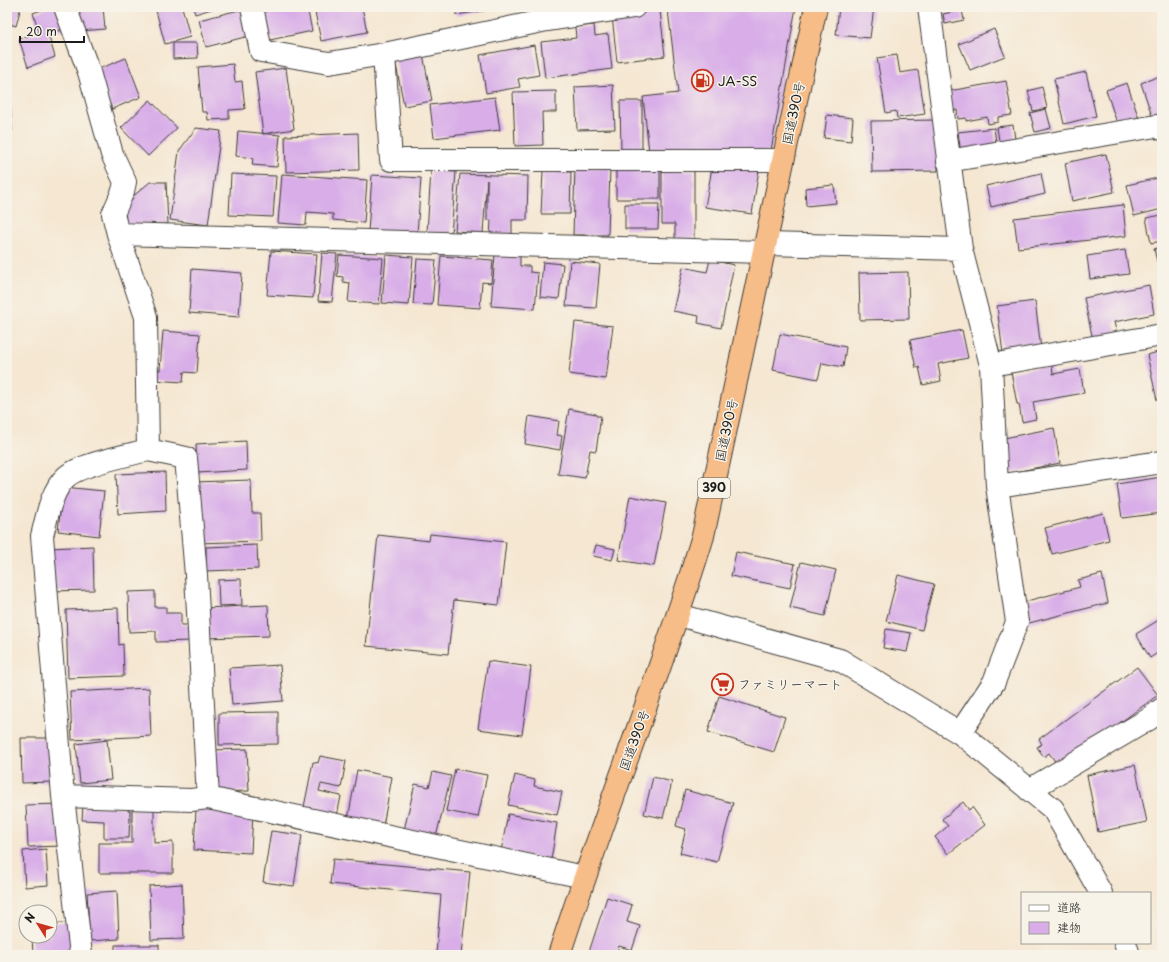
<svg xmlns="http://www.w3.org/2000/svg" width="1169" height="962" viewBox="0 0 1169 962" font-family="'Playpen Sans','Klee One',sans-serif">
<rect width="100%" height="100%" fill="#f7f3e8"/>
<filter id="ink" filterUnits="userSpaceOnUse"><feTurbulence type="fractalNoise" baseFrequency=".025" numOctaves="2"/><feDisplacementMap in="SourceGraphic" scale="8" xChannelSelector="R" yChannelSelector="G"/><feConvolveMatrix kernelMatrix="1 2 1 2 8 2 1 2 1" color-interpolation-filters="sRGB"/></filter>
<filter id="wash" filterUnits="userSpaceOnUse"><feTurbulence type="fractalNoise" baseFrequency=".012" numOctaves="4" result="noise"/><feDisplacementMap in="SourceGraphic" scale="16" xChannelSelector="R" yChannelSelector="G"/><feGaussianBlur stdDeviation="0.9" result="paint"/><feColorMatrix in="noise" values="0 0 0 0 0 0 0 0 0 0 0 0 0 0 0 0 0 1.4 0 .05"/><feComposite in="paint" operator="in"/></filter>
<g filter="url(#wash)">
<rect width="100%" height="100%" fill="#f5e7d2"/>
<g id="blocks">
<path fill="#d8ade8" d="M7,7h14l-5,19 -9,-3z
M50,7h10l7,21 -19,6 7,23 -27,10 -9,-28 20,-7 -6,-19z
M73,7h30l2,22 -25,2z
M155,7h27l8,30 -25,7z
M193,7h25l-23,7z
M263,7h44l5,24 -42,9z
M314,7h48l5,25 -46,9z
M455,7h47v1l-46,7z
M693,7h103l-25,144 -122,1 -6,-55 35,-4 -10,-83z
M839,7h35l-4,31 -34,-3z
M939,7h18v1l-18,3z
M243,9l6,27 -43,11 -7,-27z
M660,10l5,46 -48,6 -5,-46z
M962,10l2,10 -19,4 -2,-10z
M594,25l1,11 13,-2 4,35 -67,9 -4,-36 35,-4 -1,-11z
M994,29l11,27 -35,14 -11,-26z
M173,43h24l1,15 -25,1z
M534,45l5,30 -21,4 2,8 -34,6 -6,-38z
M422,49l10,52 -28,5 -10,-52z
M897,55l3,18 18,-3 7,44 -28,4 -1,-7 -10,2 -9,-55z
M126,58l15,39 -29,12 -16,-39z
M233,64l2,18 7,-1 3,28 -16,1v9l-21,1 -1,-8h-5l-4,-45z
M286,68l8,61 -31,5 -8,-62z
M1086,72l10,44 -32,8 -10,-45z
M1160,76l2,5v39l-8,2 -13,-39z
M1006,81l6,34 -14,2v5l-10,2 -1,-7 -21,4v-3l-8,1 -1,-9 -5,1 -3,-20z
M1127,83l13,39 -21,7 -13,-39z
M613,85l2,44 -38,1 -2,-43z
M1042,87l5,21 -14,3 -5,-20z
M556,91v21h-14l1,33 -28,1 -2,-54z
M495,97l5,33 -66,8 -4,-33z
M7,99h3l2,32h-5z
M150,100l27,28 -29,28 -27,-28z
M620,101h22v50h-21z
M1046,109l5,19 -16,4 -5,-19z
M827,115l26,3 -2,23 -27,-3z
M938,120v51l-66,1 -1,-51z
M1013,125l3,21 -16,2 -3,-21z
M196,128l25,3 -13,94 -38,-5 9,-69z
M994,128l3,22 -36,4 -3,-22z
M238,131l42,4 -3,32 -25,-2 1,-7 -17,-2z
M358,133l1,37 -73,2 -1,-36z
M1106,154l8,38 -42,9 -7,-38z
M713,162l46,7 -7,45 -47,-7z
M575,167l35,1 -2,67h-35z
M616,168h44v31h-44z
M431,171l25,1 -5,62 -24,-2z
M543,171l28,1 -1,42h-29z
M662,171h32v68h-19v-15h-13z
M1041,173l4,21 -54,13 -5,-21z
M231,174l45,2 -3,41 -44,-2z
M282,174l85,6 -3,43 -31,-3v-6l-26,-2 -1,13 -28,-2z
M460,174l68,2 -1,44h-15v16h-22l1,-16h-4v-40l-4,53 -28,-2z
M372,175l49,3 -4,57 -49,-3z
M1162,177v32l-28,7 -7,-31z
M150,182h16l2,42 -42,1 -1,-22z
M834,185l2,18 -30,3 -1,-18z
M625,204h34l-1,25h-33z
M1123,205l3,31 -108,12 -4,-30z
M1162,215v26l-11,2 -5,-25z
M1162,247v31h-1l-7,-29z
M1125,250l4,24 -39,5 -3,-23z
M271,251l46,3 -4,44 -46,-3z
M322,253l15,1 -5,48 -14,-1z
M495,254l25,2v10h10v6l8,1 -3,36 -44,-3z
M339,255l44,3 -4,46 -31,-2 2,-19 -7,-1v-5l-6,-1z
M386,255l27,2 -4,48 -27,-2z
M441,256l52,4 -2,23 -9,-1 -2,26 -43,-3z
M417,259l19,1 -4,45 -19,-1z
M710,260l24,5 -13,63 -23,-5 1,-7 -26,-5 10,-44 24,5z
M570,261l30,3 -4,44 -30,-2z
M543,262l20,2 -4,35 -19,-2z
M192,269l50,4 -3,44 -50,-4z
M908,272l1,47 -49,1 -1,-47z
M1149,285l5,29 -40,8 3,13 -24,5 -9,-42z
M1035,301l6,48 -38,5 -6,-48z
M575,322l38,4 -7,53 -37,-5z
M962,330l6,28 -30,6 3,17 -18,4 -4,-18 -3,1 -6,-28z
M163,331l37,3 -3,39 -13,-1 -1,10 -31,-2v-10h8z
M780,334l66,13 -3,20 -21,-4 -4,16 -45,-9z
M1162,351v48l-5,1 -10,-45z
M1052,365l1,9 27,-5 4,24 -51,9 3,17 -14,3 -3,-18h-2l-6,-32z
M569,409l27,5v2h5l-5,35 -6,-1 -5,28 -27,-4z
M529,416l30,5 -2,14 5,1 -2,14 -35,-6z
M1054,428l6,35 -55,11 -6,-35z
M246,441l1,29 -50,3 -1,-29z
M165,472l1,39 -48,3 -2,-40z
M1162,477v36l-40,5 -5,-34z
M251,480l1,33h8l1,28 -64,2 -2,-61z
M63,487l41,4 -5,45 -41,-5z
M630,496l36,7 -12,63 -36,-6z
M1103,513l6,27 -57,14 -7,-26z
M430,534l76,8 -7,63 -45,-5 -6,54 -82,-8 12,-111 51,6z
M257,545l1,24 -52,2v-24z
M596,545l19,4 -3,11 -19,-4z
M93,546l1,44 -43,1 -1,-43z
M736,552l59,12 -5,24 -59,-12z
M801,562l35,8 -11,46 -35,-8z
M1102,574l6,29 -79,20 -6,-21 57,-15 -2,-7z
M898,575l36,9 -12,46 -36,-9z
M241,579l1,26 -23,1 -1,-26z
M155,591v16h11v6h15v12h9l1,16 -35,1v-11l-27,1 -1,-40z
M268,605l1,31 -64,2 -1,-30z
M118,608l1,37 4,-1 1,32 -56,2 -2,-68z
M1162,618v32l-12,8 -14,-24z
M886,629l25,4 -4,19 -24,-4z
M488,661l43,6 -9,68 -44,-6z
M280,665l3,36 -51,4 -3,-37z
M1137,667l21,28 -99,72 -10,-14 -5,4 -7,-10 5,-3 -3,-5z
M149,688l2,48 -79,4 -2,-48z
M719,696l66,21 -11,35 -66,-20z
M278,712v32l-59,1v-32z
M21,738h30l1,44 -30,1z
M107,740l4,40 -31,3 -4,-39z
M247,749l2,42 -37,1 -2,-42z
M320,756l26,5 -5,27 -20,-4 -2,7 22,5 -5,25 -32,-14 9,-45 5,1z
M1135,765l12,57 -49,10 -11,-57z
M455,769l32,6 -9,42 -32,-6z
M357,770l35,7 -9,49 -35,-7z
M433,772l18,4 -16,65 -32,-7 12,-50 14,3z
M515,775l20,5 -1,6 28,6 -5,23 -49,-10z
M653,777l19,5 -9,36 -19,-4z
M685,790l48,13 -16,59 -37,-9 6,-24 -10,-3z
M963,802l6,8 3,-3 13,18 -37,29 -13,-17 13,-11 -6,-7z
M62,804l2,42 -36,1 -2,-42z
M132,805h22v38l19,-1v31h-74v-30h33z
M83,806l45,1v4h2l-1,27h-25v-17l-22,-1z
M196,809l57,3 -2,41 -57,-3z
M508,814l49,9 -6,37 -50,-9z
M271,831l31,4 -8,51 -31,-4z
M46,849l2,36 -23,2 -2,-36z
M333,859l137,13 -9,83 -25,-1 5,-59 -111,-11z
M182,884l2,55 -33,1 -2,-54z
M117,891l2,48 -29,2 -3,-48z
M607,897l25,8 -5,17 13,4 -8,24 -13,-4 -3,9h-16l-11,-3z
M72,922l2,33h-41l-1,-19h18v-12z
M115,945h44v10h-44z"/>
</g>
</g>
<g filter="url(#ink)">
<use href="#blocks" fill-opacity="0" stroke="#3d3a37" stroke-width="1"/>
<g fill="none" stroke-linecap="round" stroke-linejoin="round">
<defs>
<path id="minor" d="M65,7l24,65 23,82 13,28 -2,9 -10,23 5,20
M252,7l9,44 68,12 55,-9 158,-33 92,-14
M929,7l32,242 30,116 6,121 20,136 -23,60 -34,51
M384,54l7,106h391
M948,161l208,-35 6,3
M766,244l195,5
M991,365l171,-30
M997,486l165,-24
M679,615l161,45 120,73 93,76 48,84
M1029,790l120,-71 13,-10
M63,796l128,4 17,-2
M584,877l-376,-79 -12,-223 -10,-117 -38,-8 -2,-133 -28,-83 646,18
M1125,943l4,12
M81,955l-18,-159 -21,-260c5,-19 9,-45 24,-59 14,-13 63,-22 82,-27"/>
<path id="highway" d="M559,955c45,-141 101,-278 144,-419l113,-529"/>
</defs>
<use href="#minor" stroke="#3d3a37" stroke-width="24"/>
<use href="#highway" stroke="#3d3a37" stroke-width="24"/>
<use href="#minor" stroke="#fff" stroke-width="22"/>
<use href="#highway" stroke="#f7bd88" stroke-width="22"/>
</g>
</g>
<defs>
<symbol id="fuel-ring" viewBox="-11 -11 22 22"><circle r="9.5" fill="#f7f3e8" stroke="#c8321e" stroke-width="1.5"/><path d="M-5.5-6h7V0h2V4h1.3V-2.5L3-4.5l.8-.8L6-3V5H2.5V1h-1V6h-7ZM-4.2-4.7v3.2H.2V-4.7Z" fill="#c8321e"/></symbol>
<symbol id="supermarket-ring" viewBox="-11 -11 22 22"><circle r="9.5" fill="#f7f3e8" stroke="#c8321e" stroke-width="1.5"/><path d="M-6-5.5h2.5l.6 2H6L4.5 2H-2.5L-4.4-4H-6ZM-1.5 3.2a1.3 1.3 0 1 0 .1 0ZM3 3.2a1.3 1.3 0 1 0 .1 0Z" fill="#c8321e"/></symbol>
</defs>
<g fill-rule="evenodd">
<use href="#fuel-ring" x="690" y="68" width="25" height="25"/>
<use href="#supermarket-ring" x="710" y="672" width="25" height="25"/>
</g>
<g text-anchor="middle" stroke-width="3" stroke-linejoin="round" paint-order="stroke">
<rect fill="#f7f3e8" stroke="#5e5c59" stroke-width="1" x="698" y="478" width="32" height="20" rx="3"/>
<g font-size="12" font-weight="bold" fill="#1c1c1c">
<text x="714" y="492">390</text>
</g>
<g font-size="13" fill="#1c1c1c" stroke="#f7f3e8" text-anchor="start">
<text x="718" y="86">JA-SS</text>
<text x="738" y="689">ファミリーマート</text>
</g>
<g font-size="13" fill="#1c1c1c" stroke="#f7f3e8">
<text transform="translate(793 113) rotate(-78)" y="5">国道390号</text>
<text transform="translate(726 430) rotate(-78)" y="5">国道390号</text>
<text transform="translate(634 740) rotate(-70)" y="5">国道390号</text>
</g>
</g>
<rect width="1169" height="962" fill="none" stroke="#f7f3e8" stroke-width="24"/>
<rect x="1021" y="892" width="130" height="52" fill="#f7f3e8" stroke="#9f9d96"/>
<rect x="1029" y="905" width="20" height="6" fill="#ffffff" stroke="#9f9d96"/>
<text x="1057" y="912" font-size="12" fill="#1c1c1c">道路</text>
<rect x="1029" y="922" width="20" height="12" fill="#d8ade8" stroke="#9f9d96"/>
<text x="1057" y="932" font-size="12" fill="#1c1c1c">建物</text>
<g transform="translate(38 924) rotate(307)"><circle r="19" fill="#f7f3e8" stroke="#9f9d96"/>
<path d="M0-3L7 15L0 10L-7 15Z" fill="#c8321e"/>
<text y="-6" font-size="11" font-weight="bold" text-anchor="middle" fill="#1c1c1c">N</text>
</g>
<path d="M20 36v6h64v-6" fill="none" stroke="#1c1c1c" stroke-width="2"/>
<text x="26" y="36" font-size="12" fill="#1c1c1c" stroke="#f7f3e8" stroke-width="3" paint-order="stroke">20 m</text>
</svg>
